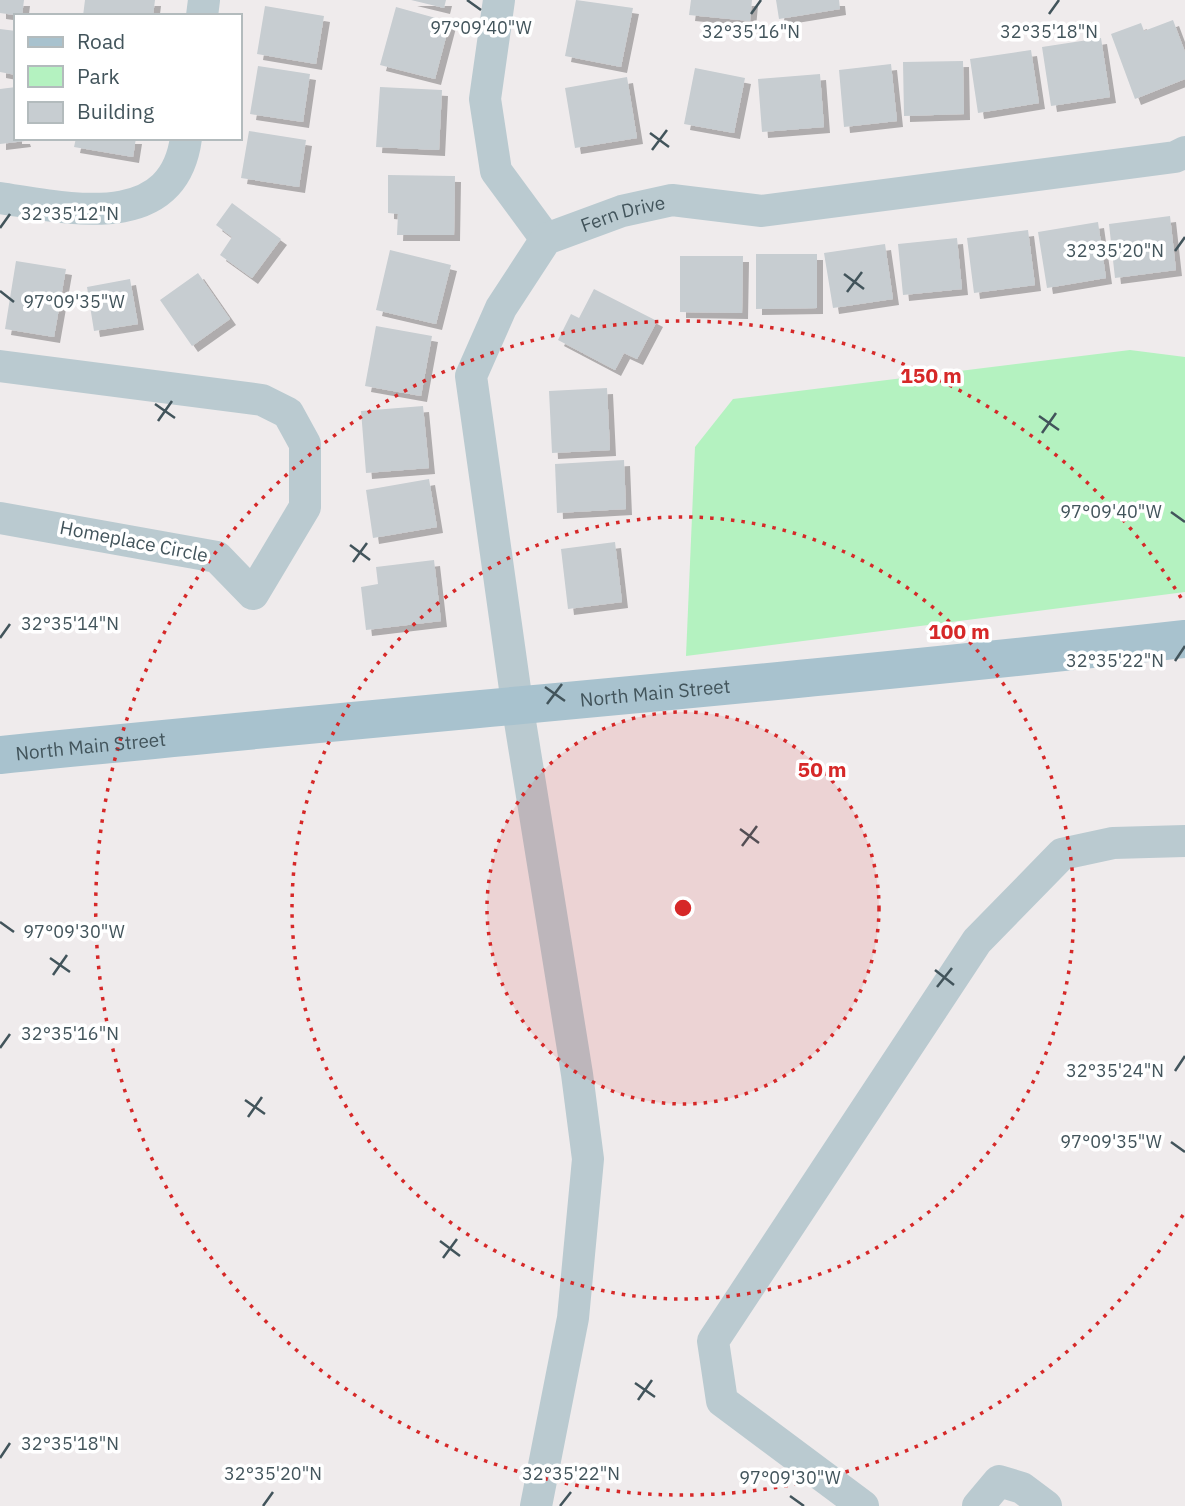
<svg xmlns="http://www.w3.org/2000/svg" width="1185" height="1506" viewBox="0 0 1185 1506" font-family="'IBM Plex Sans',sans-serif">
<defs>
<filter id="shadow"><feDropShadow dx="6" dy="6" stdDeviation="0" flood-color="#0004"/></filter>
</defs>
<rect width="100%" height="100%" fill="#efebec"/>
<path fill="#b4f2c0" d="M1130,350l55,7v235l-499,64 9,-209 38,-48z"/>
<path fill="#c7cdd1" filter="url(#shadow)" d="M0,0h24l-2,16 -22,-3z
M85,0h70l-2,16h-70z
M411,0h35l-2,8z
M576,0l57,8 -12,59 -56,-11z
M691,0h61l-2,21 -61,-6z
M776,0h63l1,9 -61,10z
M265,6l59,10 -8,48 -59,-10z
M396,7l54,15 -15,57 -55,-14z
M1173,20l12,32v27l-50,20 -24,-65 30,-11 3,8z
M0,29l16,2v44l-16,-3z
M1101,38l9,59 -59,9 -9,-59z
M1031,50l8,53 -61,10 -8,-54z
M963,61l1,53 -60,2 -1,-54z
M891,64l6,57 -53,6 -5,-57z
M258,66l52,8 -7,48 -53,-8z
M695,68l50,10 -11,55 -50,-9z
M820,74l4,53 -62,5 -4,-53z
M627,77l10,61 -62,10 -10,-60z
M16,87v51h8l1,3 -25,3v-55z
M380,87l62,3 -3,60 -63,-3z
M249,131l57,9 -7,47 -58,-9z
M76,138h60l-3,19 -59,-10z
M388,175l67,1 -1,59h-57l1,-21 -10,-1z
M232,203l49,36 -29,39 -32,-23 12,-18 -16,-12z
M1170,216l6,54 -61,8 -6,-54z
M1098,222l8,56 -59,10 -9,-56z
M1028,230l7,55 -61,8 -7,-55z
M957,238l5,51 -59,6 -5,-51z
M885,244l8,55 -60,9 -9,-55z
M390,250l61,15 -15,59 -60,-14z
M756,254h61v54l-61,1z
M680,256h63l-1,57 -62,-1z
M16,261l50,8 -12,68 -49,-8z
M198,273l32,46 -38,27 -32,-46z
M130,279l8,45 -44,7 -7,-44z
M594,289l63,32 -20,38 -13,-6 -9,17 -57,-30 13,-26 8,4z
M376,326l56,10 -11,60 -56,-10z
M607,388l3,62 -58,3 -3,-62z
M423,406l6,62 -63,5 -5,-62z
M624,460l2,49 -69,4 -2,-49z
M429,479l8,48 -64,11 -7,-48z
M615,542l7,60 -54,7 -7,-60z
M434,560l7,61 -75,9 -5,-43 17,-3 -2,-17z"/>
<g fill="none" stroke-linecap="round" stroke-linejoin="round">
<g stroke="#bacad0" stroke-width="32">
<path d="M499,0l-14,99 11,72 50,68"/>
<path d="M202,16l2,-16"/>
<path d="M0,198c67,10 173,36 186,-60"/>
<path d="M0,366l262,34 26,13 17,31v63l-52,87 -36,-37 -217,-39"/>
<path id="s1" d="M536,1506l37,-188 15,-159 -11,-85 -60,-371 -46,-327 30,-68 45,-69 76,-28 50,-11 90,11 413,-54 10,-5"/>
<path d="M863,1506l-141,-105 -9,-60 264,-400 85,-87 51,-11 72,-2"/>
<path d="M978,1506l21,-25 23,7 24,18"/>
</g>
<path stroke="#a8c2ce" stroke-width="38" id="s2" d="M0,755c395,-40 791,-72 1185,-116"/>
</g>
<path fill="none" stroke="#42545b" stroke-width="2.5" d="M467,0l14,10M751,14l10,-14M1049,14l10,-14M650,133l19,14M652,150l15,-20M0,228l10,-14M1175,251l10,-14M844,274l20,15M0,291l14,11M847,292l15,-20M155,404l20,14M1039,416l20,14M158,421l14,-20M1042,433l14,-20M1171,512l14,10M350,545l20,15M353,562l14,-19M0,638l10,-14M1175,661l10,-15M545,687l20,14M547,704l15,-20M740,829l19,14M742,846l15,-20M0,922l14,10M50,958l20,14M935,970l19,15M53,975l14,-20M937,987l15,-19M0,1048l10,-14M1175,1071l10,-15M245,1100l20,14M248,1117l14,-20M1171,1142l14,10M440,1241l20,15M443,1258l14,-19M635,1383l20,14M638,1400l14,-20M0,1458l10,-15M790,1496l14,10M263,1506l10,-14M560,1506l11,-14"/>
<circle cx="683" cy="908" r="196" fill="#d62828" fill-opacity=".12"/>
<g fill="none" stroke="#d62828" stroke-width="3.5" stroke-dasharray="3.5 7">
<circle cx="683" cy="908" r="196"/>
<circle cx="683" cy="908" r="391"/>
<path d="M1183 1215A587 587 0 1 1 1183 601"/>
</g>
<g text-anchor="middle" stroke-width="7" stroke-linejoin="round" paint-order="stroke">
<g font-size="19" fill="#42545b" stroke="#fff">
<text dy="7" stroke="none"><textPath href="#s1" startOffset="1381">Fern Drive</textPath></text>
<text transform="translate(134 541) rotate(11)" y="7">Homeplace Circle</text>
<text dy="7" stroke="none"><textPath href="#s2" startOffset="658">North Main Street</textPath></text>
<text dy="7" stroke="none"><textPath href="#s2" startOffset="91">North Main Street</textPath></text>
</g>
</g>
<g font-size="18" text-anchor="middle" fill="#42545b" stroke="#fff" stroke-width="7" stroke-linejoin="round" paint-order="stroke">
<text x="481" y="34">97°09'40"W</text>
<text x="751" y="38">32°35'16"N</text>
<text x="1049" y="38">32°35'18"N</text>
<text x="70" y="220">32°35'12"N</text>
<text x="1115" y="257">32°35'20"N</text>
<text x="74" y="308">97°09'35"W</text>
<text x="1111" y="518">97°09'40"W</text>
<text x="70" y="630">32°35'14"N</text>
<text x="1115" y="667">32°35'22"N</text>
<text x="74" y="938">97°09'30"W</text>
<text x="70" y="1040">32°35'16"N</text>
<text x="1115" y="1077">32°35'24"N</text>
<text x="1111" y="1148">97°09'35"W</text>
<text x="70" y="1450">32°35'18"N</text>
<text x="273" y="1480">32°35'20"N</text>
<text x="571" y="1480">32°35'22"N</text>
<text x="790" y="1484">97°09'30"W</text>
</g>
<circle cx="683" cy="908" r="10" fill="#d62828" stroke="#fff" stroke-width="3.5"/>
<g font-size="21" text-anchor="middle" font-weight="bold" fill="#d62828" stroke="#fff" stroke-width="7" stroke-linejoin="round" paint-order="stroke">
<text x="931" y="383">150 m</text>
<text x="959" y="639">100 m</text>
<text x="822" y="777">50 m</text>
</g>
<rect x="14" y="14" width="228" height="126" fill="#ffffff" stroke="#b3bbbd" stroke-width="2"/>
<rect x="28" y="37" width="35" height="10" fill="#a8c2ce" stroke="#b3bbbd" stroke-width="2"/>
<text x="77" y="49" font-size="21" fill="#42545b">Road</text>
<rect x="28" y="66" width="35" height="21" fill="#b4f2c0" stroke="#b3bbbd" stroke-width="2"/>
<text x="77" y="84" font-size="21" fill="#42545b">Park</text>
<rect x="28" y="102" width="35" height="21" fill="#c7cdd1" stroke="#b3bbbd" stroke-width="2"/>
<text x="77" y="119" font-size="21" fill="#42545b">Building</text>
</svg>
